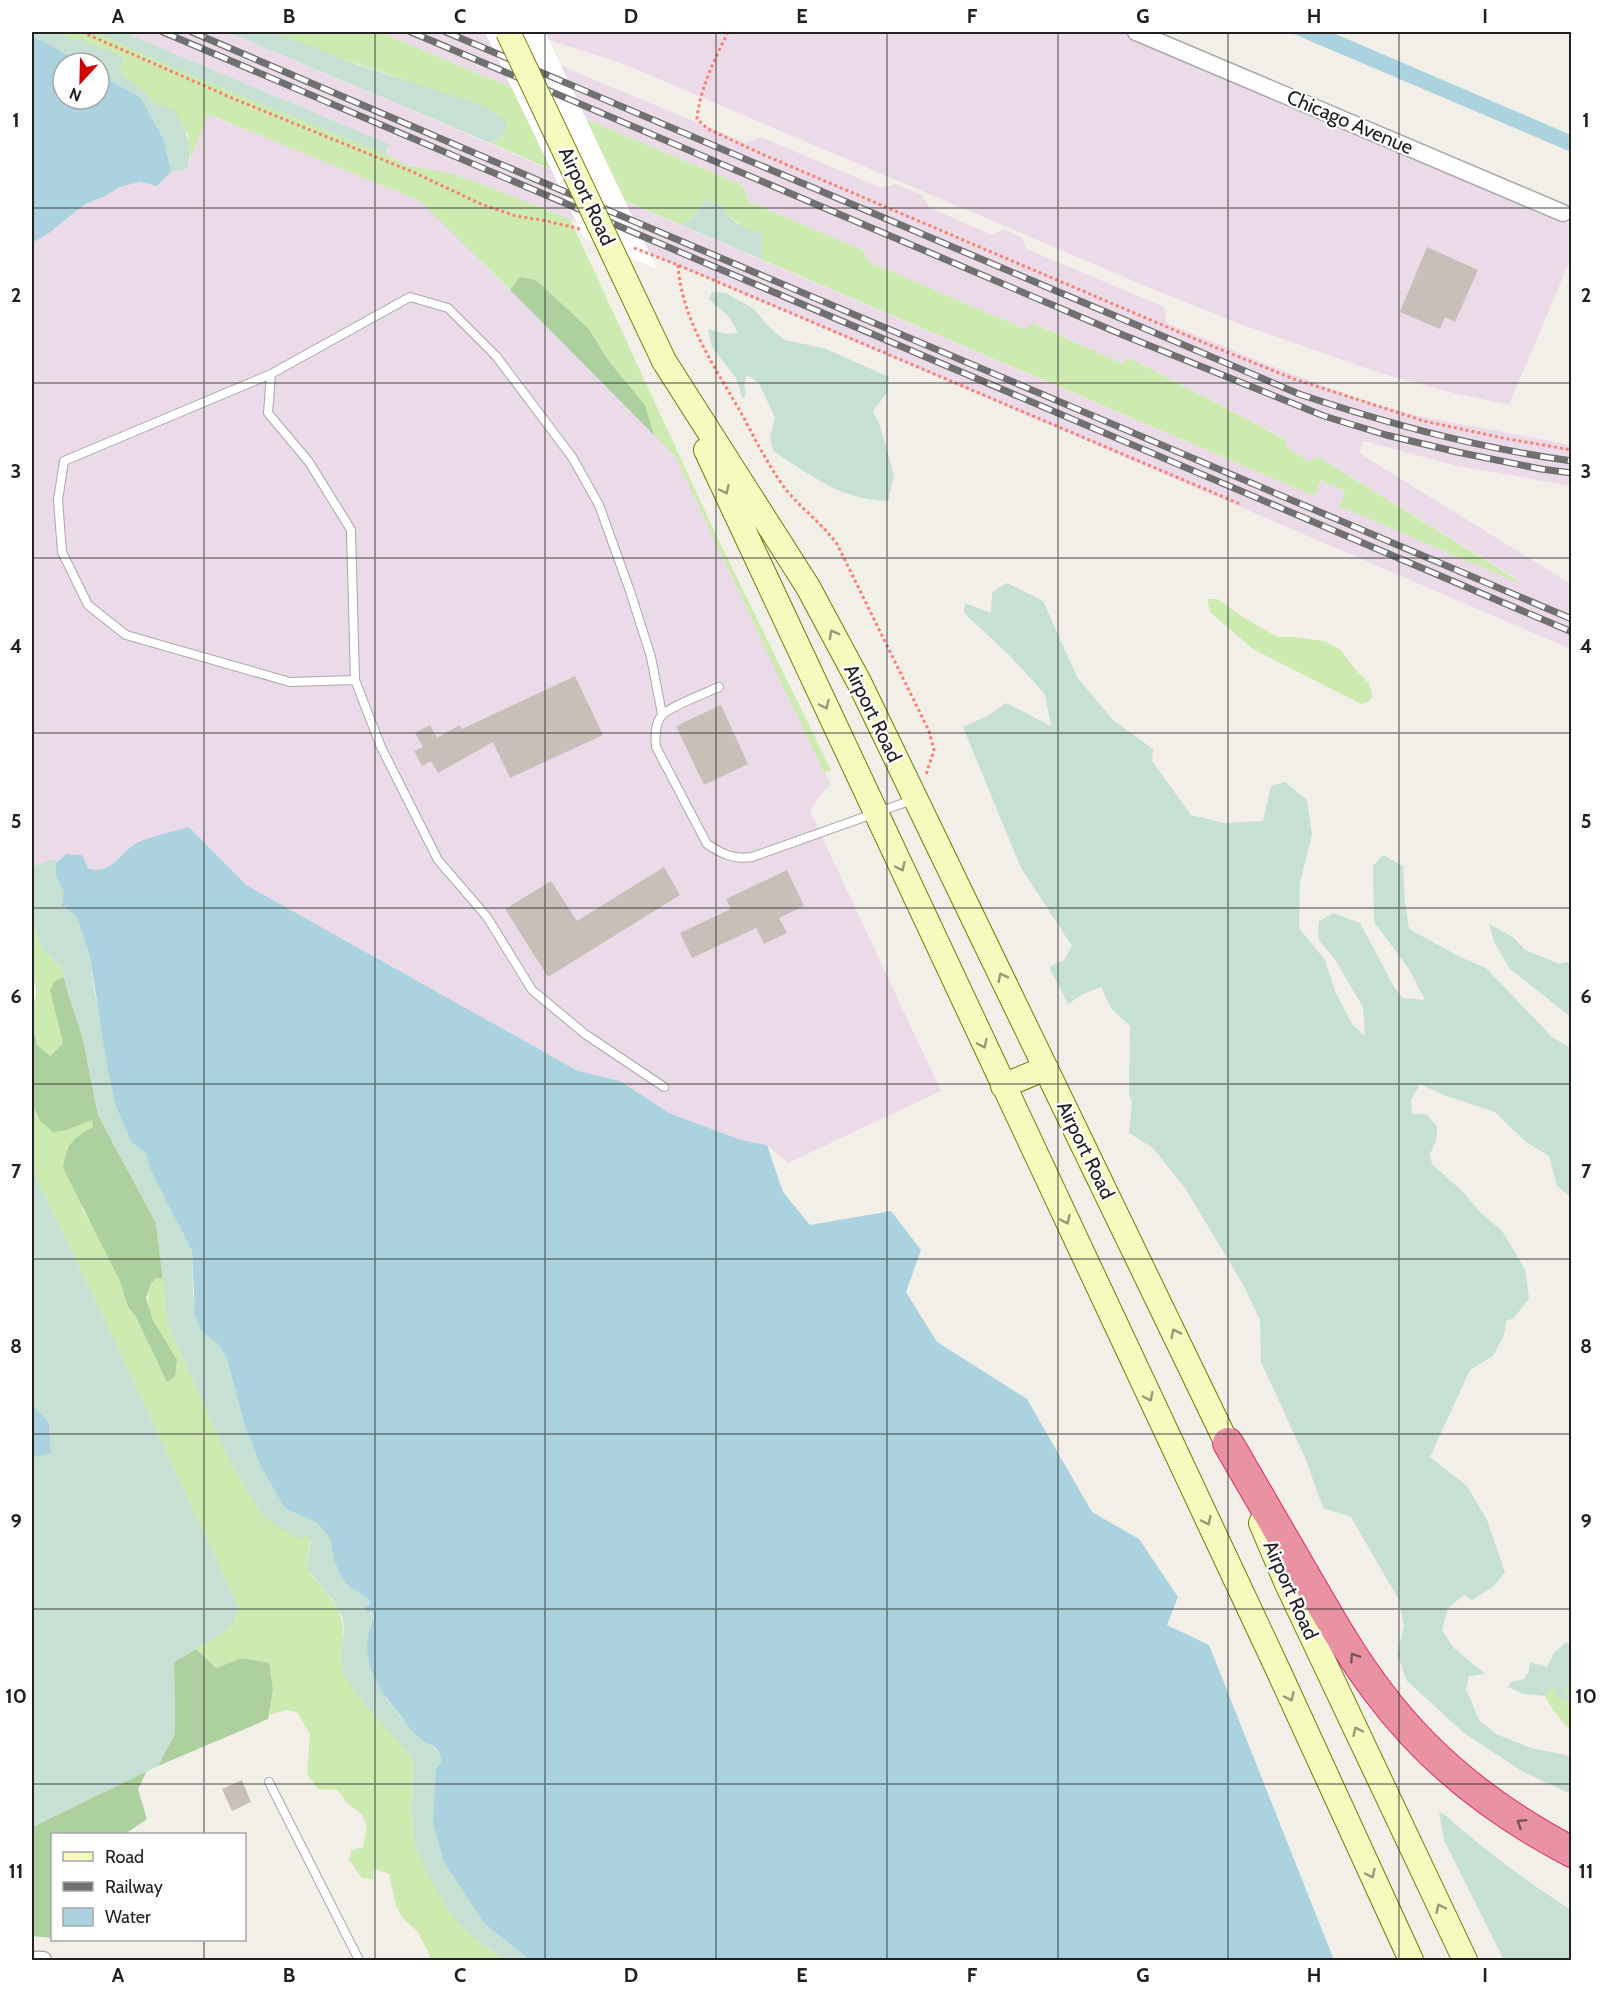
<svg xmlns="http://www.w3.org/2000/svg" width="1603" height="1992" viewBox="0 0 1603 1992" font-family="Cabin,sans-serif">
<rect width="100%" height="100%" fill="#f2efe9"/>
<path fill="#ebdbe8" d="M123,32h105l1086,464 7,-16 24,11 -6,15 180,74 -202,-124 -7,6 -24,-15v-8l-157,-81 -7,5 -89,-40 -8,6 -156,-67 -6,-12 -114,-48 -7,-17 -362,-153h100l266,111 15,-6 120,51 15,-4 26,11 8,13 62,27 11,-6 19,8 5,12 137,58 3,16 104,43 85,32 58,17 157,30v41l-118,-21 -89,-24 -5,12 212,131v65l-1020,-438 -131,-44 -15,-2 -20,-11 4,-10z
M545,32h576l450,191v35l-62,147 -64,-14 -65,-18 -137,-48 -81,-32 -541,-230 -72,-23z
M207,114l214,87 254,255 156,329 -8,7 -13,19 131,280 -153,72 -21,-18 -26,-5 -72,-27 -49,-32 -42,-9 -332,-187 -57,-58 -70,32 -14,10 -10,2 -29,-17 -8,7 -6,-2 -19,7 -1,4v-627l17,-10 36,-29 20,-8 15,-9 20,-5 17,4 14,-14 16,-3z"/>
<path fill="#cdebb0" d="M58,32h37l86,39 204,83 20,11 40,7 31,10 94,37 148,320 113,231 -7,3 -149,-317 -21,-21 -9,-30 -37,-45 -19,-31 -53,-49 -16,-2 -10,12 -90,-89 -212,-87 -17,44 -3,-24 -33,-30 -10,-12z
M274,32h106l362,153 7,17 114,48 6,12 156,67 7,-6 90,40 7,-5 158,82 -1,7 24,15 7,-6 202,125 -1,2 -179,-77 6,-15 -24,-11 -7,16 -553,-237 1,-25 -16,-5 -40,-30c-6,11 -14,21 -25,26l-191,-82 13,-6 -100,-58 -82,-27z
M1207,599h10l29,20 32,18h17l29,4 17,9 13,18 15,15 4,14 -5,5 -7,2 -108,-55 -43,-37z
M32,922l10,27 20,19 2,9 -9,4 8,62 -14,13 -12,-11 -5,-21v-15l5,-18 -5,-15z
M32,1103l8,18 27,9 25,-10 1,7 -11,82 19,31 18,39 9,28 8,10 32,65 9,-22c-13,-24 -43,-56 -21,-82l7,1 5,46 60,133 35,59 46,19c4,11 -5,21 -1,32 2,7 10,14 14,19 23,28 23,36 19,70l72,104 -1,55 3,29 47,83 42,32h-75l1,-4 -12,-24 -16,-15 -6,-11 -7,-32 -13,-5 -3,3 1,7 -12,-1 -13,-18 2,-9 12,-4 4,-21 -5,-11 -16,-13 -8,-12 -20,-1 -11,-15 3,-40 -13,-22 -11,-2 -17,5 4,-25 -31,-32 -26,10 -20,-19 19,-11 18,-14 6,-16 -128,-275 -79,-163z
M1553,1685l17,15 -8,-13 9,5v40l-18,-22 -8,-14z"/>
<path fill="#add19e" d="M520,277l16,3 53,49 19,31 37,45 9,30 -144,-145z
M64,977l19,62 15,76 58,108 7,56 -7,-1 -5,6 -5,14 7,22 24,40 -2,16 -8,6 -31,-65 -8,-10 -9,-28 -56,-111c4,-25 9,-29 30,-41l-1,-7 -25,10 -14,2 -13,-11 -8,-18v-79l5,21 13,11 13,-13 -13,-53 5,-9z
M196,1649l20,19 26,-10 27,5 4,27 -5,29 -110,47 17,-33 -1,-71z
M147,1771l-9,18 9,30 -22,15h-73v104l-20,-2v-109z"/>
<path fill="#c6e0d4" d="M32,32h26l16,10 3,-4 46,19 -4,15 26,20 10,12 20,6c10,20 20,37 12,59l-16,3 -7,-32 -23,-42 -42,-24v-11h-18l-38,-22 -11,-4z
M95,32h28l266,112 -4,10 -204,-83z
M228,32h46l81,32 127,41 24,16c0,14 -4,17 -16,22z
M706,199l18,8c4,15 24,23 38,27l-1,25 -80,-34c11,-5 19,-15 25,-26z
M712,292l14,1 28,16 14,17 16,14 40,8 65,29 -2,16 -14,18 7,15 14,49 -6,26c-50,-2 -75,-25 -115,-50l-3,-14 5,-19 -16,-35 -12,-8 -3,9 2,11 -3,4 -7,-21 -24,-31 -4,-18 18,5 12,-1 -9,-16 -20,-18z
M1007,583l36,18 34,76 36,43 40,29 -1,12 39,54 33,8 39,-2 8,-35 14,-4 22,18 5,35 -12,48 -1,45 26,32 10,31 17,33 13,12 -2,-29 -29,-49 -16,-19 1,-18 15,-8 26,10 32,60 10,15 23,2 -16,-31 -35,-47 -1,-56 10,-11 20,11 2,35 4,28 51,28 26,11 66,69 19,11v149l-14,-11 -8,-30 -23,-14 -31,-30 -51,-17 -24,-11 -9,15 1,15h14l11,12v12l-7,16 2,10 30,27 17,20 23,20 23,38 4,29 -15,20 -8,3 -2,14 -11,21 -23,14 -40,87 37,29 20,34 18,52 -12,15 -21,13 -8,-5 -16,13 -6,22 12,18 31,26 -16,2 -3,13 13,31 17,14 35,14 35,7 5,5v34l-46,-21 -61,-40 -57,-52 -10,-27 7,-28 -5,-26 -48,-83 -28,-9 -17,-48 -45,-98 -1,-42 -16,-34 -59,-98 -32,-40 -24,-15 3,-31 -3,-7 1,-69 -19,-18 -10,-21 -18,7 -15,10 -19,-37 15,-7 8,-14 -51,-78 -58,-141 24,-11 19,-13 45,23 -6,-32 -34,-37 -47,-44 1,-10 26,10 1,-21z
M53,859l5,2 -2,2v13l21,41 13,40 5,38 37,148 14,8 4,18 42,82 1,44 9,37 16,12 9,15 17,64 17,44 24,41 32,15 13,15 3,19 17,30 18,12 2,5 -5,2 9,12 -4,8 16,73 31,38 12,6 11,10 45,171 45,36h-26l-42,-32 -15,-20 -19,-33 -13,-30 -3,-29 1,-55 -11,-15 -40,-45 -18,-26 -3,-18 3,-25 -1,-14 -10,-18 -25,-30 -1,-10 4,-17 -2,-7 -12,2 -34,-21 -35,-59 -60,-133 -12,-102 -58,-108 -15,-76 -15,-45 -6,-26 -20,-19 -10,-27v-52l1,-4z
M1489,924l24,13 12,13 35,14 7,-2 4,3v52l-61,-48 -16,-27z
M32,1170l79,163 128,275 -6,16 -18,14 -41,24 1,71 -17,33 -126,61v-372l4,2 15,-4 -2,-30 -17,-19z
M1566,1642l6,3 -1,47 -8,-4 7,12 -2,1 -11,-5 -4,-10 -8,10 -21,-2 -16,-7 3,-5 13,-3 5,-8 1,-9 17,5 7,-14z
M1439,1812l5,2c40,36 82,67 127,96v50h-67l-60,-120z"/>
<path fill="#aad3df" d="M1289,32h42l240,103v17z
M32,37l11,4 38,22h-18v36h36v-25l42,24 23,42 7,32 -14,14 -17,-4 -20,5 -15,9 -20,8 -36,29 -17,10z
M189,827l57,58 332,186 42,10 49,32 72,27 26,5 16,47 27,33 81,-14 30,39 -15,42 31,50 90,57 65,113 47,27 39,58 -11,28 42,20 125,315h-804l-45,-36 -41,-62 -11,-40 3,-53 6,-7c-3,-18 -12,-16 -24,-25 -7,-6 -13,-15 -18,-22 -25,-29 -43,-59 -26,-98l-2,-4 -5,-2 -3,-5 6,-2 -2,-5 -18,-12 -10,-13 -7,-17 -3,-19 -13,-15 -32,-15 -24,-41 -17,-44 -17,-64 -9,-15 -16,-12 -7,-16 -3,-65 -42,-82 -4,-17 -14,-9 -16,-37 -8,-35 -18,-114 -13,-40 -15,-12 2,-13 -8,-16v-13l10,-9 16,1 6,13c23,9 33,-18 51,-26 15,-7 34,-10 50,-15z
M32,1404l17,19 2,30 -15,4 -4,-2z"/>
<path fill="#fff" d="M485,32h60l112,237 -73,-31z"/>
<path fill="#c7bfb8" d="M1427,247l51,23 -23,52 -10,-5 -5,12 -40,-17z
M575,676l28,59 -93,43 -17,-36 -55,31 -7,-12 -9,5 -8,-15 9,-4 -8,-14 15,-8 7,13 23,-13 2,4z
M721,705l27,59 -44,21 -28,-59z
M664,867l16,28 -132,82 -43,-68 46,-28 26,40z
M787,870l17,36 -25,12 8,15 -23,11 -8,-16 -64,30 -12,-25 51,-24 -5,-10z
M242,1780l9,22 -19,9 -10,-22z"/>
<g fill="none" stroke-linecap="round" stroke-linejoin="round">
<defs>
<path id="service" d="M271,374l-207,87 -6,39 4,52 26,53 38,30 164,47 65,-2
M719,687c-11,5 -50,20 -57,28 -7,8 -7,22 -6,32l51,97c15,10 27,16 45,13l163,-58
M662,714l-11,-57 -21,-66 -31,-86 -27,-48 -76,-101 -48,-48 -38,-11 -139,77 -3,39 41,49 42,68 4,150 26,67 57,113 49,57 45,73 53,44 79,53
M269,1782l90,178"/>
<path id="minor" d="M1136,32l427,181
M32,1960h11"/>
<path id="secondary" d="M664,361l144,226 52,97 375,776
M706,450l573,1222 132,288
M1003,1086l43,-18
M1261,1523l26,61 178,376"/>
<path id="motorway" d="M1228,1443c27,46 53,92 80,138 22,38 44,77 71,112 50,67 118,120 193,159"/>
</defs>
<use href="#service" stroke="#a9a9a9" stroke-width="10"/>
<use href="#minor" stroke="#a9a9a9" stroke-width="19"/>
<use href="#secondary" stroke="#707d05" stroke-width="26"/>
<use href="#motorway" stroke="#dc2a67" stroke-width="32"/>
<path stroke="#fa8072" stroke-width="3" stroke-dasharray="3 3" stroke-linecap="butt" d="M82,32l150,66 181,74 68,32 35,12 26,4 38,9
M728,32c-13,27 -28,56 -31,87l11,10 56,26 443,189 87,35 130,42 79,17 69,12
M634,248l44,17 562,239
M678,265c4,58 40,106 67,155 12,23 24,46 39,67 16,21 38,36 53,57l92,187 5,19 -8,25"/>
<use href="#service" stroke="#fff" stroke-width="8"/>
<use href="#minor" stroke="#fff" stroke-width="16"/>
<use href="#secondary" stroke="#f7fabf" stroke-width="24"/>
<use href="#motorway" stroke="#e892a2" stroke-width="30"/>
<defs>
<path id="rail" d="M163,32l1409,600
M192,32l399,171 981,416
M411,32l712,303 201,81 62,19 71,17 84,17 31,4
M446,32l853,362c89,30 179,54 273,67"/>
</defs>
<use href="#rail" stroke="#707070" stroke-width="7"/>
<use href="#rail" stroke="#fff" stroke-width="4.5" stroke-dasharray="14" stroke-linecap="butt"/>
<defs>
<path id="secondary-bridge" d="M508,32l156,329"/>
</defs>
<use href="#secondary-bridge" stroke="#707d05" stroke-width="26" stroke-linecap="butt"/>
<use href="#secondary-bridge" stroke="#f7fabf" stroke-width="24"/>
</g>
<defs><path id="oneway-chevron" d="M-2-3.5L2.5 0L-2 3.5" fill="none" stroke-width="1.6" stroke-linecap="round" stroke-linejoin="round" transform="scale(1.5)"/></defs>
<g stroke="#979978">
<use href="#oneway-chevron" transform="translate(725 490) rotate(65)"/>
<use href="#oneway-chevron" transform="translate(833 634) rotate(-118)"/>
<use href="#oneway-chevron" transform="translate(825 705) rotate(65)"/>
<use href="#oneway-chevron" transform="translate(901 867) rotate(65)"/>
<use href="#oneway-chevron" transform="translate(1002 977) rotate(-116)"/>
<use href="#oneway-chevron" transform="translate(983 1044) rotate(65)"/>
<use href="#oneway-chevron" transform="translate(1066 1220) rotate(65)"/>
<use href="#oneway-chevron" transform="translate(1175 1333) rotate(-116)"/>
<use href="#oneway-chevron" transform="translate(1149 1397) rotate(65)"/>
<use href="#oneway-chevron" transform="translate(1207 1521) rotate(65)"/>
<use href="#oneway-chevron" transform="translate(1290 1697) rotate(65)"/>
<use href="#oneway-chevron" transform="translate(1357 1731) rotate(-115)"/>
<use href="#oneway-chevron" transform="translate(1371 1874) rotate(65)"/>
<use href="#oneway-chevron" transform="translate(1440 1908) rotate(-115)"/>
</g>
<g stroke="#7b545c">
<use href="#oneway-chevron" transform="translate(1354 1657) rotate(-123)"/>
<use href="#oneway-chevron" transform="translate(1521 1823) rotate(-147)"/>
</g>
<path fill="none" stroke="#222" stroke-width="1.5" stroke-opacity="0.55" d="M204,32v1802M375,32v1928M545,32v1928M716,32v1928M887,32v1928M1058,32v1928M1228,32v1928M1399,32v1928M32,208h1540M32,383h1540M32,558h1540M32,733h1540M32,908h1540M32,1084h1540M32,1259h1540M32,1434h1540M32,1609h1540M32,1784h1540M204,1940v20"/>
<g text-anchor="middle" stroke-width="4.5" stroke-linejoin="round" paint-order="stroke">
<g font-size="20" fill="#222" stroke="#fff">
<text transform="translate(1350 122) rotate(23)" y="7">Chicago Avenue</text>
<text transform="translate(587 196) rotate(65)" y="7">Airport Road</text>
<text transform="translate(873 713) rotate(64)" y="7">Airport Road</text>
<text transform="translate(1086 1150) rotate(64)" y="7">Airport Road</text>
<text transform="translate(1291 1590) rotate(66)" y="7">Airport Road</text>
</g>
</g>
<rect width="1603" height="1992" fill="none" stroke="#ffffff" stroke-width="66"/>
<rect x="51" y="1833" width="195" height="108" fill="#ffffff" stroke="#a7a7a7" stroke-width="1.5"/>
<rect x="63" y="1852" width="30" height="9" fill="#f7fabf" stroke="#a7a7a7" stroke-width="1.5"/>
<text x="105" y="1863" font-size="18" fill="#222222">Road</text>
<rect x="63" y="1882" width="30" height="9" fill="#707070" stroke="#a7a7a7" stroke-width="1.5"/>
<text x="105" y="1893" font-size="18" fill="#222222">Railway</text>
<rect x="63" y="1908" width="30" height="18" fill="#aad3df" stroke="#a7a7a7" stroke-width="1.5"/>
<text x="105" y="1923" font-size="18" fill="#222222">Water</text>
<g transform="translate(81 81) rotate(202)"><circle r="28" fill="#ffffff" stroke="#a7a7a7" stroke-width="1.5"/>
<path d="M0-4.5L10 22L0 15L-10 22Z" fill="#d40000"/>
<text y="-9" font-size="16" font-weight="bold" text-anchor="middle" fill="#222222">N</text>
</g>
<rect x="33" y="33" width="1537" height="1926" fill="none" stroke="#222" stroke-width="2"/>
<g font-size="20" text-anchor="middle" font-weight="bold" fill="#222">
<text x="118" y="23">A</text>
<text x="289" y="23">B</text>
<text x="460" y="23">C</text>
<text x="631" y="23">D</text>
<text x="802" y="23">E</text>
<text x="972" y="23">F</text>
<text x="1143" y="23">G</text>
<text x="1314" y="23">H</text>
<text x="1485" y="23">I</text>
<text x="16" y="127">1</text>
<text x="1586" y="127">1</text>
<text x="16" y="302">2</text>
<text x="1586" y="302">2</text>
<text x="16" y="478">3</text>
<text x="1586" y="478">3</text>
<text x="16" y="653">4</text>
<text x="1586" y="653">4</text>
<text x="16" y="828">5</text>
<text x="1586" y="828">5</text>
<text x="16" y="1003">6</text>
<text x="1586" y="1003">6</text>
<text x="16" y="1178">7</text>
<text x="1586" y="1178">7</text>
<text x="16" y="1353">8</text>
<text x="1586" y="1353">8</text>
<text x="16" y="1528">9</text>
<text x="1586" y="1528">9</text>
<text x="16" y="1703">10</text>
<text x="1586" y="1703">10</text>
<text x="16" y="1878">11</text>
<text x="1586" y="1878">11</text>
<text x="118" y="1982">A</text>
<text x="289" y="1982">B</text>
<text x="460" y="1982">C</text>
<text x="631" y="1982">D</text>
<text x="802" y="1982">E</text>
<text x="972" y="1982">F</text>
<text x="1143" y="1982">G</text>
<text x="1314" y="1982">H</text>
<text x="1485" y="1982">I</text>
</g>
</svg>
